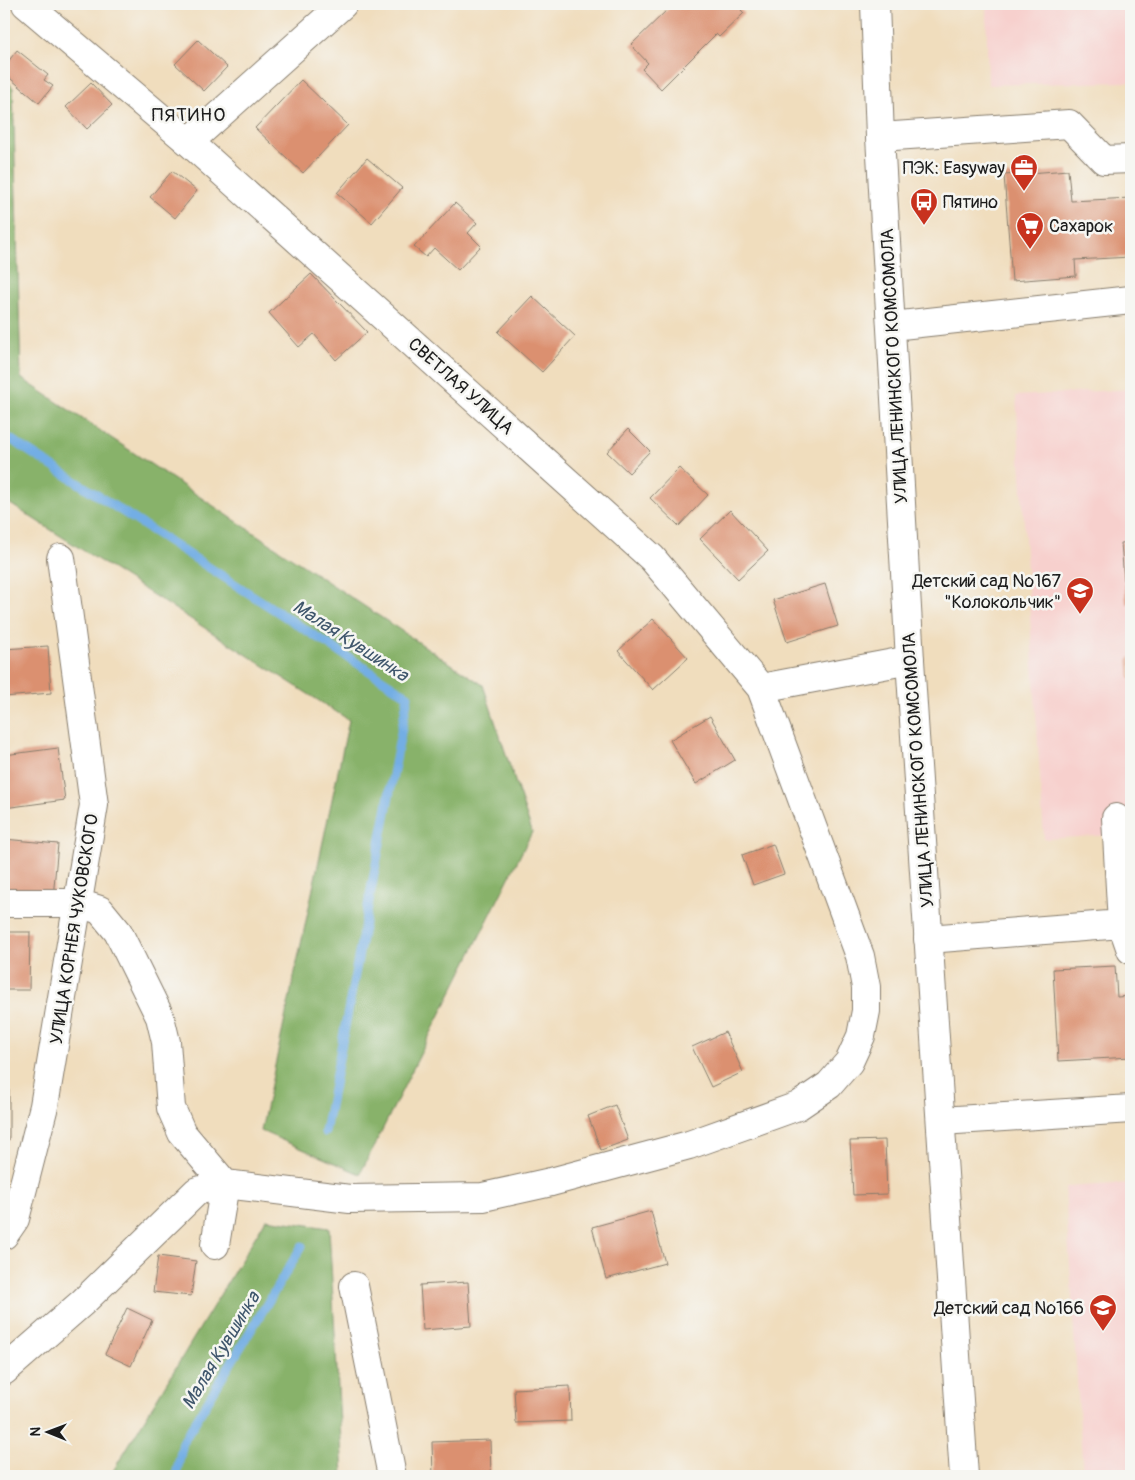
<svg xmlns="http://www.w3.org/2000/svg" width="1135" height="1480" viewBox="0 0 1135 1480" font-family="Pangolin,sans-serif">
<rect width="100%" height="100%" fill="#f6f6f2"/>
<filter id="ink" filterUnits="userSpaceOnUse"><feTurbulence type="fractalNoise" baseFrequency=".02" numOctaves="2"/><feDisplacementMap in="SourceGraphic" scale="10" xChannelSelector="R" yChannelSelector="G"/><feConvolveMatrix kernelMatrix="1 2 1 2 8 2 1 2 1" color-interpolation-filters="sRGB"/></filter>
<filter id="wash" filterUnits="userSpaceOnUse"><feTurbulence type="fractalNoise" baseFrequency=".0096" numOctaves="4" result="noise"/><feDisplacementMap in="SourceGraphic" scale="20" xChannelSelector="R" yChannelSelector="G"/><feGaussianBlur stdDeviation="1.12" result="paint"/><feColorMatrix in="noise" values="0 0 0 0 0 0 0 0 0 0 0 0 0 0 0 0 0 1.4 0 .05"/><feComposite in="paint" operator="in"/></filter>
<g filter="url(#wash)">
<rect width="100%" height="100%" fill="#f0ddbd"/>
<path fill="#f7d0cd" d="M986,4h145v78l-143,3z
M1131,389v445l-87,5 -28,-443z
M1131,1183v293h-48l-18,-289z"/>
<path fill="#88b26a" stroke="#526743" d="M4,77l9,11 8,290 462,307 49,147 -172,342 -99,-43 88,-411 -345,-220z
M266,1219l63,9 14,248h-233z"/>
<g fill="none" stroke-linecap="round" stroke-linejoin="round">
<path stroke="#73aee4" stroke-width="9" d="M4,435l404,261 -83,436
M176,1476l7,-34 119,-196"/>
</g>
<g id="blocks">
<path fill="#db9070" d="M666,4h81l-6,6 3,3 -25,24 -3,-3 -55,55 -19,-20 6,-6 -17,-18 39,-38z
M198,40l29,27 -23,24 -29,-27z
M17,50l31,25 -4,5 9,6 -14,17 -35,-30v-6z
M301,80l47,45 -45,48 -48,-45z
M91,83l21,22 -25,24 -21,-22z
M367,158l35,30 -30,35 -35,-30z
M1068,170l3,31 60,-3v59l-56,3 1,16 -64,5 -8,-106z
M172,171l25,20 -22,27 -25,-21z
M455,203l22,20 -9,10 13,13 -23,24 -24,-22 -8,9 -12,-10z
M311,274l56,58 -31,28 -22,-26 -15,13 -30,-34z
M532,296l43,40 -33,36 -44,-40z
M628,429l22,22 -21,22 -22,-21z
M679,468l29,27 -29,31 -29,-28z
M730,510l38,41 -30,28 -38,-40z
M1131,542v61l-5,1 -5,-61z
M825,584l13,42 -51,16 -14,-42z
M653,619l35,39 -35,32 -35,-39z
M48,646l3,47 -47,4v-48z
M1131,657v22h-1l-2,-21z
M710,716l25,44 -39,24 -26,-44z
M58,748l7,52 -61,8v-53z
M4,839l54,5 -6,64 -48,-5z
M773,844l11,30 -31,11 -11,-30z
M4,932h26l-1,58h-25z
M1115,966l2,31 14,-1v61l-73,4 -5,-92z
M725,1032l18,40 -32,15 -19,-40z
M4,1085h5v55h-5z
M615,1105l13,35 -27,10 -13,-34z
M885,1140l2,54 -34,1 -3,-54z
M651,1211l14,52 -59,16 -14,-52z
M158,1256l38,5 -5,35 -38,-4z
M468,1282l3,44 -48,4 -3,-45z
M127,1308l25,12 -21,46 -26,-12z
M570,1386l1,35 -55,2 -2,-34z
M490,1440l1,36h-58l-1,-34z"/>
</g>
</g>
<g filter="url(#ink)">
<use href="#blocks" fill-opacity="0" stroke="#867c6c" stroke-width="1"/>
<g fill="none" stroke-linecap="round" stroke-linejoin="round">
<defs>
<path id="minor" d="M26,4l163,138 463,416 109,130 149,-28
M880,137l189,-13 35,36 27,-1
M189,142l154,-138
M892,326l239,-26
M1116,818l6,106
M4,903h74l22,7 18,22 42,85 6,25 5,66 11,25 43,51 -10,61
M928,939l194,-15 9,26
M941,1121l190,-12
M4,1235l11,-16 29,-113 50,-301 -33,-247
M354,1286l38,190
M4,1371l79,-69 114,-111 28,-7 125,15 133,-2 68,-15 138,-37 109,-39 31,-21 20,-23 12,-26 5,-25v-24l-6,-31 -99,-268"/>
<path id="major" d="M875,4l5,133 30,523 54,816"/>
</defs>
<use href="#minor" stroke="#867c6c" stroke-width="30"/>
<use href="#major" stroke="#867c6c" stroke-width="30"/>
<use href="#minor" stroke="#fff" stroke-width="28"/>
<use href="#major" stroke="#fff" stroke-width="28"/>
</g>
</g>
<defs>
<symbol id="office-pin" viewBox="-11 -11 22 30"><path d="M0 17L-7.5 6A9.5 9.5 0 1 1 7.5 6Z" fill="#c8321e" stroke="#f6f6f2"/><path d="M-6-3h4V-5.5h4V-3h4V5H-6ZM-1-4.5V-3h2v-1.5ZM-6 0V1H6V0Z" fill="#fff"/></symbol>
<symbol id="bus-pin" viewBox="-11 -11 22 30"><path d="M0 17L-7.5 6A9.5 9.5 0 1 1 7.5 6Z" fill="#c8321e" stroke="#f6f6f2"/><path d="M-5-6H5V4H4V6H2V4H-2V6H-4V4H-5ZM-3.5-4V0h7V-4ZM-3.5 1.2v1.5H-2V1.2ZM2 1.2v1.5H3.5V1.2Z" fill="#fff"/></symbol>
<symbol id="supermarket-pin" viewBox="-11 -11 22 30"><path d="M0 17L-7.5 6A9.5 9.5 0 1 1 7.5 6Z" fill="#c8321e" stroke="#f6f6f2"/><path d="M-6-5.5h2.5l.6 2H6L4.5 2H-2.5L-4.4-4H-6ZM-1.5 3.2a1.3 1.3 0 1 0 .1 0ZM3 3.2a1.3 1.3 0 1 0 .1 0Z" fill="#fff"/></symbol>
<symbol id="school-pin" viewBox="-11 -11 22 30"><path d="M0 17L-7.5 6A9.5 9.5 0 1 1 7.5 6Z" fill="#c8321e" stroke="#f6f6f2"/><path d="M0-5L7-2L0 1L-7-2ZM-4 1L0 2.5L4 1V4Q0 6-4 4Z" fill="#fff"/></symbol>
</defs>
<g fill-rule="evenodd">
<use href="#office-pin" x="1008" y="152" width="32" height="43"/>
<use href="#bus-pin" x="908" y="186" width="32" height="43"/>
<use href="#supermarket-pin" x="1014" y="210" width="32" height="43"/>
<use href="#school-pin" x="1064" y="575" width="32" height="43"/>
<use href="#school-pin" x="1087" y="1292" width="32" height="43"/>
</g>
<g text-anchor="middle" stroke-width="5" stroke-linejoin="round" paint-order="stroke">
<g font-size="18" fill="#1c1c1c" stroke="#f6f6f2" text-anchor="end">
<text x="1005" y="174">ПЭК: Easyway</text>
<text x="943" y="208" text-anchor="start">Пятино</text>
<text x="1049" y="232" text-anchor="start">Сахарок</text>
<text x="1061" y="587">Детский сад №167<tspan x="1061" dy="21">"Колокольчик"</tspan></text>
<text x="1084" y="1314">Детский сад №166</text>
</g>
<g font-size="18" fill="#1c1c1c" stroke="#f6f6f2">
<text transform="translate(894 366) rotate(-93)" y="6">УЛИЦА ЛЕНИНСКОГО КОМСОМОЛА</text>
<text transform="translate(461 386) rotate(42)" y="6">СВЕТЛАЯ УЛИЦА</text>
<text transform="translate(918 770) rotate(-94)" y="6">УЛИЦА ЛЕНИНСКОГО КОМСОМОЛА</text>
<text transform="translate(74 929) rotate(-81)" y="6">УЛИЦА КОРНЕЯ ЧУКОВСКОГО</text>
</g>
<g font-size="19" letter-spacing="1" fill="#1c1c1c" stroke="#f6f6f2">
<text x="189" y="121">ПЯТИНО</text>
</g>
<g font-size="19" font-style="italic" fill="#3f566c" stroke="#f6f6f2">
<text transform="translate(351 640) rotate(33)" y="7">Малая Кувшинка</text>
<text transform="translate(220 1350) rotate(-59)" y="7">Малая Кувшинка</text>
</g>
</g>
<rect width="1135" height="1480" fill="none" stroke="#f6f6f2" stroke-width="20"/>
<g transform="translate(48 1432) rotate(271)" stroke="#f6f6f2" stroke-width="4" paint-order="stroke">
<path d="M0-4L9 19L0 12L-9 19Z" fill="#1c1c1c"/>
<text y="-8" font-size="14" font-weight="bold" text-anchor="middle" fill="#1c1c1c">N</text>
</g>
</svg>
